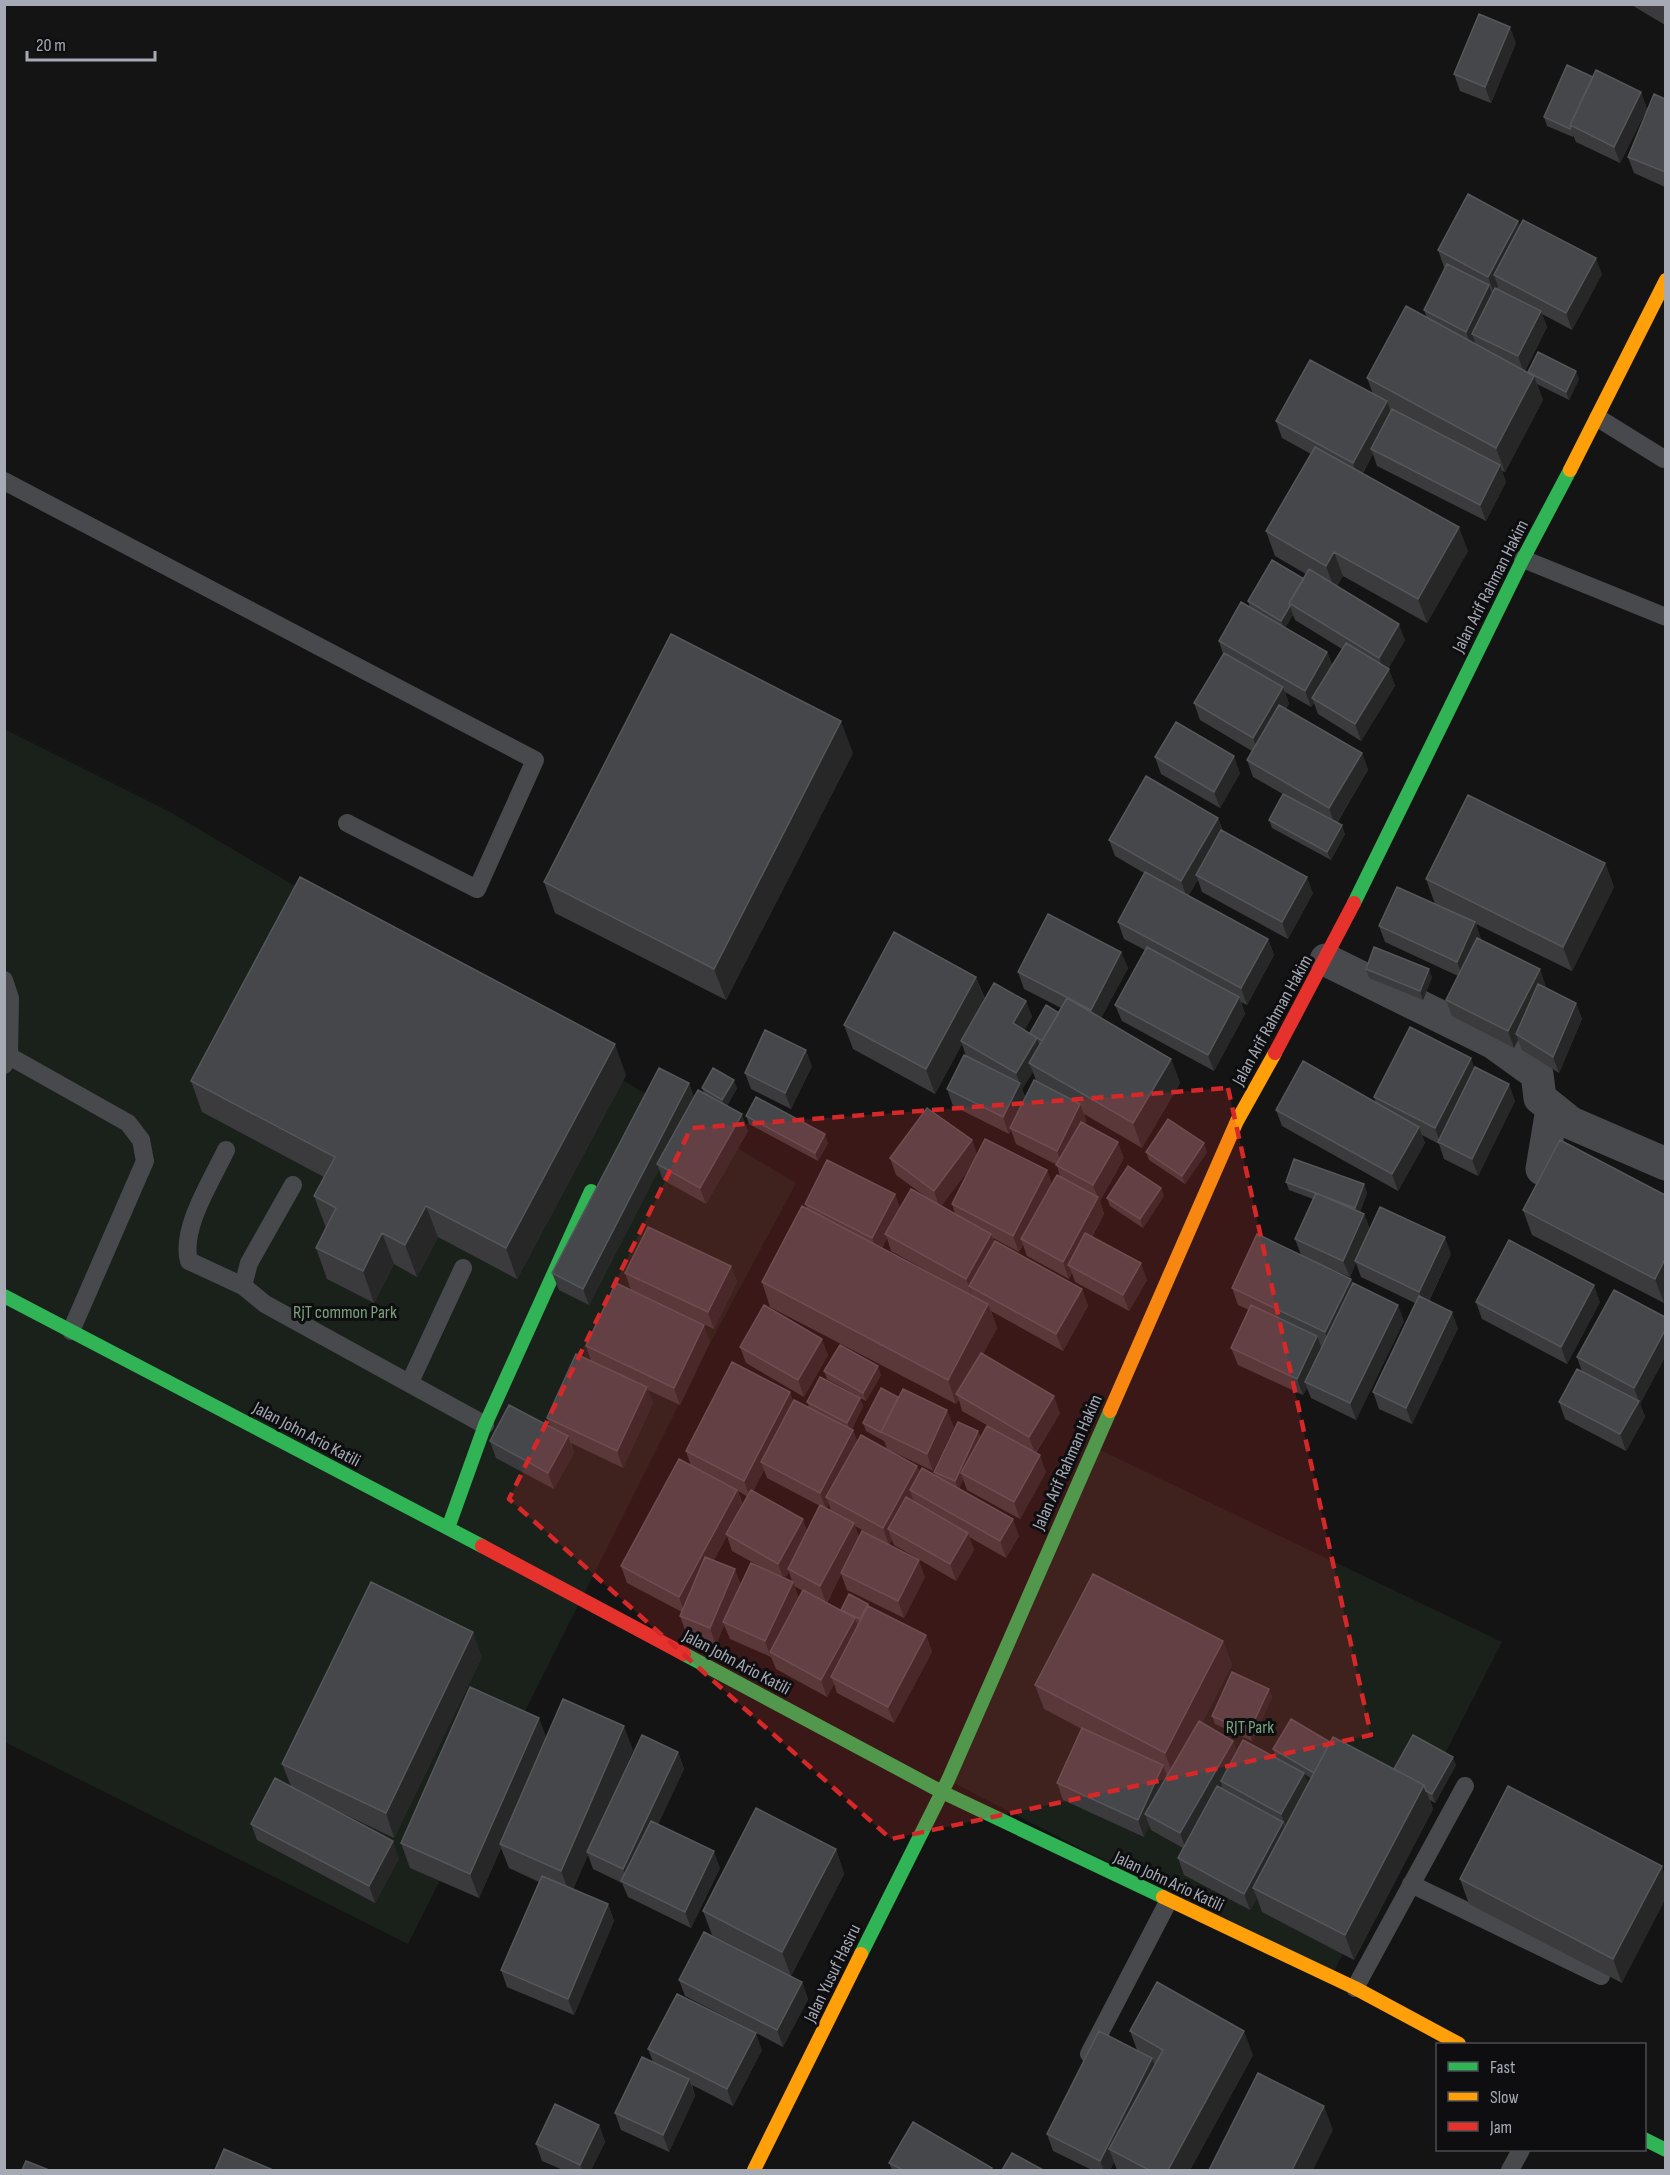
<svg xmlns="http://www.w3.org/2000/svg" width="1670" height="2175" viewBox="0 0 1670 2175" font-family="'Sofia Sans Condensed',sans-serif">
<rect width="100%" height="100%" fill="#141414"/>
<path fill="#1a211b" d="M4,729l166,83 626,371 -91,170 -297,591 -403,-202z
M1098,1449l404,193 -171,335 -383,-197z"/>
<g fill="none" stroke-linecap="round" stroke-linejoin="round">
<path stroke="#48494d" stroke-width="18" d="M1598,418l66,41
M4,481l531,279 -58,129 -130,-66
M1523,559l143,58
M4,980l6,18 -1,58
M4,1065l5,-9 119,67 13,17 4,21 -74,170
M226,1150c-14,30 -46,79 -37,111l54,25
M293,1185l-44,78 -6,23 22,18 220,121
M410,1382l53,-114
M1411,1884l190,92
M1355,1988l110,-202
M1089,2054l79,-152
M1510,2170l11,-20"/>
<path stroke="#48494d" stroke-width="33" d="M1326,960l168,83 43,31 3,24 31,25 95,41
M1542,1169l10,-60"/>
<path stroke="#30b455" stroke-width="14" d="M1354,903l169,-344 47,-89
M4,1296l478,250
M448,1528l37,-103 106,-234
M684,1654l258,138 221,105
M861,1954l87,-174 162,-369
M1644,2139l22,11"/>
<path stroke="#ff9f0a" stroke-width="14" d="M1570,470l96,-190
M1110,1411l127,-290 38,-68
M1163,1897l192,91 104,56
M754,2170l107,-216"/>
<path stroke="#e5322d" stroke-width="14" d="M1275,1053l79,-150
M482,1546l202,108"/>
</g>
<path fill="#3b3b3e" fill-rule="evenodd" d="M1630,4h35v21z
M1516,43l-25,60 -31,-12 -6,-17z
M1593,77l48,15 6,17 -27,54 -44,-21 -3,-7v2l-26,-11 -3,-9z
M1665,99v88l-31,-14 -6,-16z
M1518,221l2,5 82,48 -30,56 -30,-16 5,13 -22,44 3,1 51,7 -10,21 -32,-16 6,16 -38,72 -3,-1 4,11 -20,39 -109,-55 -4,-12 -10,19 105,78 -41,72 -84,-47 -6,10 68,54 -17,29 7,17 -34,55 -43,-27 -4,-11 -3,4 -26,-15 4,12 -3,5 76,44 6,17 -31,53 8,11 -14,26 -59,-32 -3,-8 14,-26 -30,-17 -6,-17 5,-9 -52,-31 -6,-17 29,-49 -4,-13 31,-33 -2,-7 56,-22 2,-5 -31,-18 -9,-25 45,-77 -29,-16 -6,-17 97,-27 -6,-16 60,-60 -3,-8 21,-42 -1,-1 -6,-17zM1293,615l2,5 47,29 -10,16 -5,-13 -42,-24z
M853,753l-127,247 -171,-87 -11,-31z
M1155,757l85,16 -20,35 -59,-34z
M1218,818l5,13 90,62 -25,46 -86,-47 -4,-12 -10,16 80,43 6,16 -27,50 -6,-3 4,12 -31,57 -92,-50 -7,-16 30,-55 -21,-11 -6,-17 26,-49 -29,-17 -6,-16z
M1605,863l9,24 -42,84 -96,-47 5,16 65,46 -1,1 31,16 6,16 -23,54 -37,-23 -4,-10 -4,8 -62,-32 -6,-16 12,-24 -73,-34 -6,-16 56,-22 -9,-25z
M1121,952l7,16 -27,50 70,41 9,24 -38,65 -58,-34 2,6 -1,4 39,34 -24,43 4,13 -12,23 55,43 -18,31 -54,-29 -3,-9 -3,6 -42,-23 -4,-11 -4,7 -26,-14 1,4 88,47 6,17 -25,45 -72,-40 6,17 -14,26 77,59 -24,40 10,19 -26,47 -53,-29 -4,-11 -4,10 60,47 -13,22 -37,-21 5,13 -18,31 -62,-36 -2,-5 -3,5 -34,-19 4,11 66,40 -21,41 -57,-28 -6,-16 -14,29 15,8 26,-7v2l58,29 6,17 -38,71 -57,-30 -3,-9 -7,13 -51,-28 -5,-12 -41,-18 -6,-14 -8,20 -30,-12 -6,-17 2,-4 -55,-29 -6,-17 70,-100 -5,-15 104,-59 3,10 16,5 -2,-5 52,-5 -32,-18 -3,-8 57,4 -15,26 -6,-3 3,8 -11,23 1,1 4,11 60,25 3,6 16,4 -2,-4 44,-41 3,7 39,6 -58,-33 -3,-11 -3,4 -186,-97 -8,-25 45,-74 -2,-4 90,-10 5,15 29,-10 -33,-24 -6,-17 82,-18 5,15 70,15 5,14 8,-7 -3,-12 -41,-21 -5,-14 -2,4 -56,-28 -6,-17 19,-33 -4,-12 -27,50 -82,-45 -9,-24 132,-48 9,22 41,2 6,16 -8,13 6,4 29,-21 2,-5 -37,-19 -6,-17zM1033,1072l3,9 -11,16 -3,-8zM971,1167l-19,37 3,10 -14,-8zM887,1238l4,13 54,30 -63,-33zM764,1470l3,8 53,28 -13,25 -54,-40zM738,1491l10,6 -5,8zM829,1504l2,7 -5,-2zM727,1536l5,15 29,16 -20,18 -27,-25zM789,1572l3,9 -7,-3zM794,1586l9,5 -5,9z
M1366,969l66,8 -9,23 -54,-22z
M812,1066l-21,43 -40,-20 -6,-16z
M1475,1068l40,33 -37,75 -34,-17 -5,-15 -17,-9 3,8 -27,48 -116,-65 -6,-16 100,-7 -2,-6z
M626,1075l-109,204 -79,-42 -21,40 -23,-13 -20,39 -47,-24 -11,-31 10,-20 -12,-32 10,-19 -122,-65 -11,-31z
M689,1083l5,15 10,-5 -2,-5h35l-10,18 21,25 -42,73 -43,-24 -4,-11 -70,136 -30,-15 -7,-17z
M746,1116l82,27 -10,18 -69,-37z
M1146,1152h61l-22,32 -36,-24z
M1286,1182l78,2 3,9 -7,19 4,2 6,16 81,24 -22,47 29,27 -46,96 -33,-15 -6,-17 42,-89 -54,-26 -5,-14 -6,14 -42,-18 43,20 2,4 51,38 -48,99 -45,-22 -4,-10 -4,7 -65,-30 -7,-17 18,-38 -11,-5 -6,-17 69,-33 -6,-16 18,-40 -24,-9z
M1665,1195l-1,108 -132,-68 -9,-25z
M1164,1196l-21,32 -33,-22 -3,-8z
M731,1266l6,16 -23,47 -83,-39 -6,-17z
M1476,1302h124l-33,62 -85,-45z
M710,1342l-30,63 -32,-15 5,13 -30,65 -52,-25 3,10 -20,36 -58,-31 -6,-17 60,-14 -3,-9 44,-57 -5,-15z
M740,1347l88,8 -24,42 -58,-34z
M1577,1357h88l-25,47 5,13 -19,34 -61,-32 -6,-17 23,-30z
M863,1423l91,4 -21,44 -46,-22 -3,-8 -18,-10z
M1223,1641l9,24 -30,58 31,18 4,11 39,5 -3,-8 57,-7 64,27 62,-4 -21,38 -5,-3 3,9 -79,151 -92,-48 -5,-14 -7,12 -66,-35 -6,-17 5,-10 -32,-18 -2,-5 -5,12 -81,-37 -6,-17 25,-54 -38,-20 -9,-24zM1304,1774l7,4 -3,7z
M482,1657l-88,181 -77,-37 82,57 -24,45 -118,-63 -6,-16 40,-38 -9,-22z
M1269,1689l3,8 -20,44 -37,-17 -3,-8z
M546,1738l87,12 -19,44 64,-42 6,17 -26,55 62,44 -29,60 -63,-31 -6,-14 -29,-14 -5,-14 -15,34 35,15 6,17 -40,94 -67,-28 -6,-17 38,-88 -30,-14 -8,-20 -22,50 -69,-30 -9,-25z
M836,1849l8,25 -53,102 -79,-41 -9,-24z
M1662,1866l-40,117 -153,-79 -9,-25z
M679,1980l123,2 6,17 -25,48 -98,-51z
M1130,2031l123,24 -63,115h-73l-3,-8 -4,8h-18l-39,-19 -6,-17 90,-84z
M648,2049l114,1 -29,56 -41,-21 3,11 -26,56 -48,-22 -6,-17 38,-51z
M599,2125l6,17 -14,28h-28l-21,-9 -6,-17z
M889,2163l103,5 1,2h-101z"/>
<path fill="#272728" d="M1510,27l6,16 -25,60 -6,-16z
M1641,92l6,17 -27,54 -6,-16z
M1518,221l6,17 -30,37 4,11 -4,8 -6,-17z
M1596,258l6,16 -30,56 -6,-17z
M1489,285l6,17 -23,32 3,8 -3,6 -6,-16z
M1541,311l6,16 -23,46 -6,-17z
M1576,371l3,8 -10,21 -3,-8z
M1534,376l9,24 -38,72 -9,-24z
M1387,401l6,17 -22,31 2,5 -14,25 -6,-16z
M1500,465l6,17 -20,39 -6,-16z
M1459,527l9,24 -41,72 -9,-24z
M1334,552l9,24 -8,14 -9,-24z
M1290,606l3,9 -9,14 -3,-8z
M1399,624l6,16 -20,34 -6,-16z
M1327,652l6,17 -21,29 2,5 -3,4 -6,-16z
M1389,669l6,17 -34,55 -6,-17z
M1283,687l6,17 -30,51 -6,-17z
M841,721l12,32 -127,247 -12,-31z
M1362,753l6,17 -33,55 -6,-17z
M1234,756l6,17 -20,35 -6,-16z
M1218,818l6,17 -28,40 2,5 -11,18 -6,-17z
M1342,825l3,9 -14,26 -4,-8z
M1605,863l9,24 -42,84 -9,-24z
M1307,877l6,16 -25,46 -6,-17z
M1475,922l6,17 -18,39 -6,-16z
M1268,939l6,16 -27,50 -6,-17z
M1121,952l7,16 -31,58 -6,-16z
M1429,969l3,8 -9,23 -3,-9z
M1540,969l6,17 -26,51 -4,-3 2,6 -4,8 -6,-17z
M976,977l9,24 -24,40 1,3 -27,50 -9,-25z
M1239,997l6,17 -31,57 -6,-16z
M1026,1001l6,16 -13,23 -6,-17z
M1576,1003l6,16 -23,54 -6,-16z
M1037,1038l6,17 -14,8 4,9 -11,17 4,11 -16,28 1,2 -2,4 -6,-17 17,-33 -4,-11z
M615,1044l11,31 -109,204 -11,-31z
M806,1050l6,16 -21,43 -6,-16z
M1471,1058l6,17 -36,70 -6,-17z
M1171,1059l9,24 -38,65 -9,-25z
M734,1080l3,8 -11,20 -4,-8z
M689,1083l6,17 -38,64 2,5 -70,136 -6,-16z
M1509,1084l6,17 -37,75 -6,-17z
M1080,1104l6,16 -23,48 -6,-17z
M742,1114l6,17 -42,73 -6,-16z
M1419,1127l6,16 -27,48 -6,-17z
M825,1134l3,9 -10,18 -3,-8z
M972,1140l6,17 -38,51 -6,-17z
M1118,1142l6,16 -24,43 4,13 -30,54 -6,-3 4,8 -3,6 -6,-17 35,-64 -5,-13z
M1204,1143l3,9 -22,32 -3,-8z
M1047,1170l6,17 -32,52 2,6 -4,7 -6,-16z
M1364,1184l3,9 -8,23 -4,-8z
M1161,1188l3,8 -21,32 -3,-9z
M895,1194l6,17 -16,23 2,4 -9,16 -6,-16z
M426,1206l12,31 -21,40 -12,-32z
M1364,1214l6,16 -15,31 1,2 -6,14 -7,-16z
M382,1233l12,31 -20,39 -11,-32z
M991,1234l6,17 -28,35 3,10 -6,-17z
M1445,1237l6,17 -26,54 -6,-16z
M1665,1259v41l-1,3 -9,-24z
M1141,1263l6,17 -18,31 -6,-16z
M731,1266l6,16 -23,47 -6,-17z
M1351,1279l6,17 -26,53 -6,-17z
M1594,1285l6,17 -33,62 -6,-17z
M1082,1289l6,17 -25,45 -7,-17z
M988,1304l9,24 -36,68 -5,-2 3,6 -3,4 -8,-24z
M1398,1305l6,16 -48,99 -6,-17z
M1452,1312l6,16 -46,96 -6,-16z
M704,1325l6,17 -30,63 -6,-17z
M1665,1330v27l-25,47 -6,-16z
M1317,1336l6,16 -18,30 2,6 -4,7 -6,-16z
M822,1339l6,16 -24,42 -6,-17z
M878,1366l3,9 -15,26 -3,-8z
M647,1387l6,16 -30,65 -6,-17z
M790,1392l6,17 -35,53 3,8 -14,28 -6,-17z
M1054,1396l6,17 -25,40 -6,-16z
M860,1398l3,8 -12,25 -4,-8z
M1639,1401l6,16 -19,34 -6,-17z
M947,1410l7,17 -21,44 -6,-17z
M853,1430l6,16 -33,51 3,7 -3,5 -6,-16z
M978,1431l3,8 -20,34 2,6 -4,11 -4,-9z
M568,1436l6,17 -20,36 -6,-16z
M1040,1455l6,17 -26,47 -6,-17z
M917,1466l6,16 -13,8 3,10 -18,33 -7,-4 4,11 -3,5 -6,-17z
M737,1490l6,17 -17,27 1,2 -42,78 -6,-17z
M803,1519l6,17 -21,33 1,3 -5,8 -6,-16z
M1013,1519l6,17 -13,22 -6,-17z
M854,1523l6,16 -34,64 -6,-17z
M968,1533l6,17 -18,31 -6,-17z
M919,1560l6,17 -21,41 -6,-17z
M735,1569l6,16 -18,37 1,3 -8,20 -6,-17z
M793,1582l6,16 -29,54 1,6 -6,-17z
M855,1618l6,16 -30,43 3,7 -7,13 -6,-17z
M473,1632l9,25 -88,181 -8,-25z
M926,1635l6,17 -38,71 -6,-16z
M1223,1641l9,24 -58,112 -9,-24z
M1269,1689l3,8 -20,44 -3,-9z
M539,1718l9,24 -48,102 1,4 -22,50 -9,-24z
M624,1726l9,24 -44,103 -2,-1 1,3 -18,40 -9,-24z
M1233,1741l6,16 -18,24 1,5 -36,64 -6,-17z
M678,1752l6,17 -54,116 -2,-1 -5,-15z
M1453,1757l3,8 -21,38 -3,-9z
M1163,1765l6,17 -24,32 4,11 -5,12 -6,-17z
M1304,1773l6,17 -23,40 -6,-16z
M1424,1785l9,24 -79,151 -9,-25z
M1283,1822l6,17 -36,49 4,10 -7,12 -6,-16z
M393,1841l6,17 -24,45 -6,-17z
M836,1849l8,25 -53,102 -9,-24z
M714,1851l6,17 -29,60 -6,-16z
M1662,1866l3,10v24l-43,83 -9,-24z
M608,1904l6,17 -40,94 -6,-16z
M802,1982l6,17 -25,48 -6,-17z
M1244,2031l9,24 -63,115h-22z
M756,2033l6,17 -29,56 -6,-17z
M1152,2058l6,17 -49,74 5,13 -4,8h-6l-4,-9z
M689,2079l6,17 -26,56 -6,-17z
M1324,2106l9,24 -20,40h-21z
M599,2125l6,17 -14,28h-9l-2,-5z"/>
<path fill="#46474b" stroke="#55575b" stroke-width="1.5" d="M1479,14l31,13 -25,60 -31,-13z
M1567,65l26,12 -23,48 1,1 -1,3 -26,-12z
M1596,70l45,22 -27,55 -44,-22z
M1654,94l11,5v73l-37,-15z
M1468,194l50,27 -30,56 -50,-27z
M1523,220l73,38 -30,55 -72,-38z
M1447,264l42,21 -23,47 -42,-22z
M1495,288l46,23 -23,45 -46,-22z
M1406,306l128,70 -38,72 -129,-70z
M1538,352l38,19 -10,21 -38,-20z
M1310,360l77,41 -34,62 -77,-42z
M1392,409l108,56 -20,40 -109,-56z
M1315,447l144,80 -41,72 -84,-47 -8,14 -60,-35z
M1272,560l32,19 -15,24 1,3 -9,15 -33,-20z
M1309,569l90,55 -20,34 -90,-55z
M1241,602l86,50 -22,39 -86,-50z
M671,634l170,87 -127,248 -170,-87z
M1346,643l43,26 -34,55 -43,-26z
M1224,653l59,34 -30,51 -59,-35z
M1279,705l83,48 -33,55 -82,-48z
M1176,722l58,34 -20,36 -59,-35z
M1146,776l72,42 -37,63 -72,-41z
M1283,794l59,31 -15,27 -58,-32z
M1468,795l137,68 -42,84 -137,-68z
M1221,830l86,47 -25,45 -86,-47z
M1145,872l123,67 -27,49 -123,-66z
M300,877l315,167 -109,204 -80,-42 -21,39 -23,-12 -19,38 -47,-23 20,-40 -22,-12 21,-39 -144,-76z
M1397,887l78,35 -18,40 -78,-36z
M1048,914l73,38 -30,58 -73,-38z
M894,932l82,45 -50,92 -82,-44z
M1477,938l63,31 -32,62 -62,-31z
M1147,947l92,50 -31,58 -93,-50z
M1374,947l55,22 -9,22 -54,-22z
M994,983l32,18 -13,22 24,15 -21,35 -55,-32z
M1538,984l38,19 -23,54 -37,-23z
M1067,998l104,61 -38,64 -104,-60z
M1046,1005l13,8 -17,28 -12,-8z
M1410,1027l61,31 -36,70 -61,-31z
M765,1030l41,20 -21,43 -40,-20z
M964,1055l56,28 -17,34 -56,-28z
M1303,1061l116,66 -27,47 -116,-64z
M1475,1067l34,17 -37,75 -34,-17z
M659,1068l30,15 -106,206 -31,-16z
M713,1068l21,12 -12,20 -20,-12z
M1034,1080l46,24 -23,47 -47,-23z
M698,1090l44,24 -42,74 -43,-24z
M756,1097l69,37 -10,19 -69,-37z
M927,1108l45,32 -38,51 -44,-33z
M1168,1119l36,24 -22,33 -36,-24z
M1081,1122l37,20 -25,43 -37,-20z
M985,1139l62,31 -34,66 -61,-32z
M1560,1140l105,55v64l-10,20 -132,-69z
M1294,1159l70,25 -9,24 -69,-26z
M827,1160l68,34 -23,44 -67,-34z
M1128,1166l33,22 -21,31 -33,-21z
M1057,1175l41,22 -35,65 -42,-23z
M911,1189l80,45 -25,45 -81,-45z
M1316,1193l48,21 -21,47 -48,-22z
M802,1206l186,98 -40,76 -186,-98z
M1380,1207l65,30 -26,55 -64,-31z
M648,1227l83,39 -23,46 -83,-39z
M1085,1233l56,30 -18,32 -55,-30z
M1257,1234l94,45 -26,53 -93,-44z
M1509,1240l85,45 -33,62 -85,-45z
M995,1241l87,48 -26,45 -87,-48z
M616,1283l88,42 -30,63 -88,-42z
M1353,1283l45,22 -48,98 -45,-21z
M1614,1290l51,27v13l-31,58 -57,-31z
M1419,1296l33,16 -46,96 -33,-16z
M764,1305l58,34 -24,41 -58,-33z
M1251,1305l66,31 -20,43 -66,-31z
M840,1345l38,21 -15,27 -39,-22z
M981,1353l73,43 -25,41 -73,-43z
M576,1354l71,33 -30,64 -70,-33z
M732,1362l58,30 -46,89 -58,-30z
M1577,1369l62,32 -19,33 -61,-32z
M820,1377l40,21 -13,25 -40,-21z
M881,1388l17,9 -17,35 1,1 -19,-10z
M903,1389l44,21 -20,44 -46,-22z
M794,1400l59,30 -33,63 -59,-31z
M509,1405l59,31 -20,37 -58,-32z
M958,1422l20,9 -23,50 -21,-9z
M987,1426l53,29 -26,47 -53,-29z
M861,1435l56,31 -34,62 -57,-31z
M679,1459l58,31 -58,107 -58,-31z
M922,1468l91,51 -13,22 -90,-51z
M751,1490l52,29 -25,45 -52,-30z
M906,1497l62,36 -18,31 -62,-35z
M820,1505l34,18 -34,63 -32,-17z
M862,1531l57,29 -21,41 -57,-28z
M705,1557l30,12 -25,59 -30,-12z
M751,1563l42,19 -28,59 -42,-19z
M1093,1574l130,67 -58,112 -130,-68z
M371,1582l102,50 -87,181 -104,-49z
M803,1590l52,28 -34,62 -51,-28z
M849,1594l19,10 -8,15 -19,-9z
M868,1606l58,29 -38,72 -57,-30z
M1232,1672l37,17 -20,43 -37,-16z
M470,1687l69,31 -69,156 -69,-31z
M563,1699l61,27 -63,145 -61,-27z
M1291,1719l39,23 -16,31 -41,-24z
M1199,1721l34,20 -53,92 -35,-19z
M1082,1728l81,37 -25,55 -81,-37z
M642,1735l36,17 -55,117 -36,-17z
M1413,1735l40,22 -21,37 -6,-3 -2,-6 -30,-16z
M1333,1737l91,48 -79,150 -92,-47z
M1243,1740l61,33 -23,41 -60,-33z
M275,1778l118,63 -24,45 -118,-62z
M1217,1786l66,36 -39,72 -66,-36z
M1508,1786l154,80 -49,93 -153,-80z
M756,1808l80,41 -54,103 -79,-41z
M651,1821l63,30 -29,61 -64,-31z
M542,1876l66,28 -40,95 -67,-29z
M704,1932l98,50 -25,48 -98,-50z
M1157,1982l87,49 -76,139h-19l-40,-21 54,-99 -33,-19z
M677,1994l79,39 -29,56 -79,-40z
M1099,2031l53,27 -52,103 -53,-27z
M642,2057l47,22 -26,56 -48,-22z
M1258,2073l66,33 -32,64h-83z
M555,2104l44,21 -19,40 -44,-21z
M913,2122l79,46 -1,2h-88l-14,-7z
M224,2149l49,21h-58z
M1012,2153l31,17h-41z
M26,2161l23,9h-27z"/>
<path fill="#d62828" fill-opacity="0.2" stroke="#d62828" stroke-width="4.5" stroke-dasharray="12 8" stroke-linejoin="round" d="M1228,1088l143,647 -480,104 -382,-340 182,-371z"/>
<g text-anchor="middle" stroke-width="6" stroke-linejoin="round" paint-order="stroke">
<g font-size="18" fill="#a5aab5" stroke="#0e0e10">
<text transform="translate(1490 586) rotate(-63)" y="6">Jalan Arif Rahman Hakim</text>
<text transform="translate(1272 1020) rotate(-61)" y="6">Jalan Arif Rahman Hakim</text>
<text transform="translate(307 1434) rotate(28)" y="6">Jalan John Ario Katili</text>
<text transform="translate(1067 1462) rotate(-66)" y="6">Jalan Arif Rahman Hakim</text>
<text transform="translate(737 1662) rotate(28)" y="6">Jalan John Ario Katili</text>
<text transform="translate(1169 1881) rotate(25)" y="6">Jalan John Ario Katili</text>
<text transform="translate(832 1973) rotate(-64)" y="6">Jalan Yusuf Hasiru</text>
</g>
<g font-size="18" fill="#7ca07e" stroke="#0e0e10">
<text x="345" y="1318">RjT common Park</text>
<text x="1250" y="1733">RJT Park</text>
</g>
</g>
<rect width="1670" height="2175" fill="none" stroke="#a5aab5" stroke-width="12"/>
<rect x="1436" y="2043" width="210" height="108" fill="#0e0e10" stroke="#4a4c52" stroke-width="1.5"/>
<rect x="1448" y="2062" width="30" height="9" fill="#30b455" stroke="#4a4c52" stroke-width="1.5"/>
<text x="1490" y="2073" font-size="18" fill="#a5aab5">Fast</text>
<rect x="1448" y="2092" width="30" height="9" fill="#ff9f0a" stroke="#4a4c52" stroke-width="1.5"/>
<text x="1490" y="2103" font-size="18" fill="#a5aab5">Slow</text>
<rect x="1448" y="2122" width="30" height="9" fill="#e5322d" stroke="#4a4c52" stroke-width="1.5"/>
<text x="1490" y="2133" font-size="18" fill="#a5aab5">Jam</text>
<path d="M27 51v9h128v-9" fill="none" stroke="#a5aab5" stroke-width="3"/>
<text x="36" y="51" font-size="18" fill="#a5aab5" stroke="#0e0e10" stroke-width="4.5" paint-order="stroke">20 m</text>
</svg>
